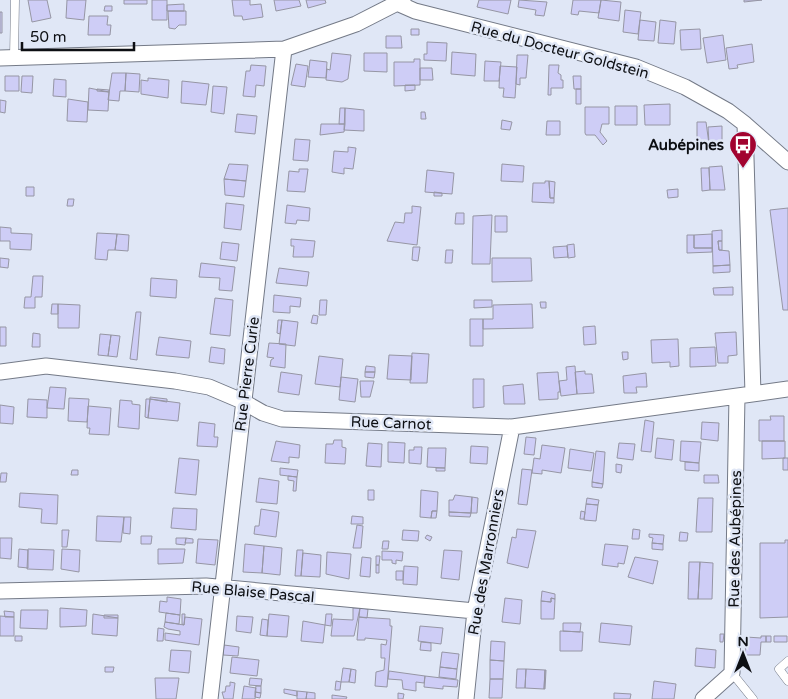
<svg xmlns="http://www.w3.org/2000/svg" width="788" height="699" viewBox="0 0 788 699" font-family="'Varela Round',sans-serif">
<rect width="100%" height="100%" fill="#e0e7f6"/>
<path fill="#cecdf6" stroke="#9696a4" d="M28,0h19l4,18 -19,4z
M67,0h19l-2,20 -18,-2z
M124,0h23v4h-23z
M152,0h15v20h-15z
M232,0h18v5l11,-1 2,13 -20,3 -1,-4h-8z
M274,0h25l2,6 -25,5z
M306,0h19l1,3 -18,5z
M479,0h32l-3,14 -31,-7z
M519,0l28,2 -3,14 -9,-1 1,-5 -18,-3z
M573,0h28l-2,13 -20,-2 -1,4 -7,-1z
M601,0l20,2 -2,19 -21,-3z
M744,0h18l-18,2z
M184,4v7h-17v-6z
M105,6h7v5h-8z
M625,10l16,2 -3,22 -15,-2z
M168,11h18v14h-7l-4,4 -6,-1z
M0,12h2v21h-2z
M89,16h19l-1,9h4l-1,10h-22z
M640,20l16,2 -2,19 -16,-1z
M660,20l16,2 -2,22 -16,-1z
M411,29h8v6h-8z
M700,29l1,20 -20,1 -1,-20z
M723,35l3,25 -19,3 -4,-25z
M386,36h15l1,12h-16z
M427,42l20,1 -1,18 -22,-1v-6h3z
M752,44l2,18 -17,3 1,3 -9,1 -3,-21z
M452,52l24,2 -1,22 -24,-2z
M332,53l19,2 -3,24 -6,3 -16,-2 1,-11 3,1z
M364,53h23v19l-23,-1z
M517,55h11l-2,23h-6v7l-4,-1z
M414,59h6v26l-26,1v-24h20z
M310,60l17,2 -1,16 -18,-1z
M485,61l16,1 -2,19h-15z
M296,64l12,2 -3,21 -14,-2z
M251,65l15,1 -2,20 -8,-1 -1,12 -12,-1 3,-25h4z
M549,65h10l-1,8 3,2v5h2v8h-12v7h-3z
M500,66l17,1 -2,31 -12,-1 1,-9h-5z
M420,68h12l1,12h-13z
M112,73h14l-1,18h-5l-1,10 -11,-1z
M126,73l14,1 -1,18 -14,-1z
M5,76h14v15h-14z
M22,76h11l-1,17 -11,-1z
M573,76h8v13h-7z
M148,78l21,2 -1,18 -27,-4v-14l7,1z
M54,79l12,1v17l-13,-1z
M182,81l27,3 -3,21 -25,-2z
M405,85h10v5l-10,1z
M213,86l14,1 -3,27 -13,-2z
M89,88l20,4 -1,19 -20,-1z
M97,89l12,1v2l-12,-1z
M576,89h5v15h-5z
M68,99l20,3 -1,20 -20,-1z
M0,100l6,1 -1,12 -5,-1z
M670,104v21h-25l-1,-20z
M615,106h22v19h-22z
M585,107h24v17h-7l-2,8 7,9 -4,4 -8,-10h-9l-1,-2z
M340,108h5v16h-6z
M345,108l19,2v21l-20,-1z
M421,112h4l1,7h-5z
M237,114l20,2 -2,18 -20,-2z
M502,120l10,2 -2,8 -9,-1z
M547,121h13v14h-14z
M697,122h9l3,22h-12z
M321,124h24l-1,8 -24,3z
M722,126v18h-13l-1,-17z
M295,139l15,1 -2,21 -15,-1z
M348,147l8,1 -3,21 -9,-1v6l-12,-2 2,-21 14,1z
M229,164l19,1 -2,16 -22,-2z
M502,164l22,2 -1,16 -22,-1z
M722,166l3,24h-15l-1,-23z
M701,168h8l1,22 -8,1z
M299,169h9l-3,23 -18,-1 2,-20 10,1z
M427,170l27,3 -2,21 -27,-2z
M224,179l22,2 -2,16 -19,-2z
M545,181h4l1,17h4v5l-22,-1 1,-19h12z
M549,181l6,1 -1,16h-4z
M26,187h8v9h-8z
M678,189v8l-10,1 -1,-8z
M434,192l8,1v3h-8z
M68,199h6l-1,7h-6z
M226,203l18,2 -3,25 -17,-2z
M287,205l23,3 -1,13 -12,-1 -1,4 -11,-1z
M412,206l9,1 -4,38 -30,-4 8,-19 9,1 1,-10h7z
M788,208v102h-5l-13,-100z
M456,213h8v11h-9z
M492,215l-2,49h-18l1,-48z
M495,216h12v16h-12z
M0,227l11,1v5l21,1 -1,16 -21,-1v-8h-10z
M722,230v11h-4l1,9 10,1 1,14 -17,1 -1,-35z
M97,233l20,1 -2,16h-7l-1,10 -12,-1z
M117,234l12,1 -1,16 -13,-1z
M712,234v14h-18v-13z
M687,235h7v13h18v4l-25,1z
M291,239l24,2 -2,16h-20l1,-11h-3z
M718,241h4v9h-3z
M222,242l17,2 -2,17 -17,-2z
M574,244l1,13 -7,1 -1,-13z
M567,246l1,11 -14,1 -1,-11z
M413,247h7l-2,14 -6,-1z
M446,250h7l-1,13h-7z
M0,258l9,1 -1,9 -8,-1z
M492,258h39l1,23 -40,1z
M201,263l34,4 -3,24 -13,-1 1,-12 -21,-1z
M730,265v7l-17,1v-7z
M279,268l30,4 -2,14 -31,-3z
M33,276h10l-1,21h-7v11h-11l1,-11h6z
M151,278l26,2 -1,18 -26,-2z
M733,287v8h-19l-1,-7z
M274,295l27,3 -1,9 -10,-1v7l-17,-1z
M215,298l18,2 -3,36 -20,-2z
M320,300h7l-1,15h-7z
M474,300h18v7l-18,1z
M540,302h6v6h-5z
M52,304h6v10h-7z
M58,304l22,1 -1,23h-21z
M532,304l1,24 -50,1v-10h10v-14z
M136,312h5l-4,48 -7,-1z
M313,315l5,1 -1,8 -6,-1z
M470,319h13v27h-13z
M278,320h4l-2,14 -3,-1z
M282,320l16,2 -3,24 -16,-2z
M595,326l1,18 -12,1 -1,-18z
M0,327h6v19h-6z
M736,332l1,23 -9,1v7h-10l-3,-30z
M33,333l7,1v13h-8z
M100,334l11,1 -3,21 -10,-1z
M111,335l9,1 -3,21 -9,-1z
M159,337l32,4 -2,17 -33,-3z
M678,339l1,27 -9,1v-5l-18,1 -1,-23z
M269,343l17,1 -1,24 -15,-2 1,-6 3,-2 -7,-1z
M211,347l14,2 -1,15 -15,-2z
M715,347l1,19 -26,1v-19z
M622,352h6v7l-5,1z
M412,353l17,1 -2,29h-17z
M389,355l23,1 -1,24 -24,-1z
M319,356l24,3 -3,28 -25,-3z
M366,366l9,1v5h-10z
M575,366l2,28 -16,2 -2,-15 8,-1 -1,-13z
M585,371v3h7l2,19 -17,1 -2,-22z
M281,372l21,3 -3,20 -21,-3z
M365,372h10l-1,6 -9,-1z
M558,372l2,20h-2v7l-19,1 -2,-27z
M646,373l1,14h-11l1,6h-13l-1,-17z
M341,377l17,2 -3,23 -16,-2z
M473,379h11v28l-11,1z
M360,381h14l-4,16h-9z
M523,384l2,20h-21l-1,-18z
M50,387l16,1 -2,21 -17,-1z
M150,397l17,2v3l-17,-3z
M69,398l20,1 -2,23 -19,-1z
M28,399l19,1v18l-20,-1z
M146,399h4l-2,19 -3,-1z
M150,399l30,4 -2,18 -30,-3z
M120,400l12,1v3l8,1 -1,24 -21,-2z
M0,405l14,2 -1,17 -13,-1z
M88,406l23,2 -2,27 -20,-1 1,-6h-3z
M770,416h14v25h-25v-21h12z
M645,420l9,2 -3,30 -10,-1z
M199,422l16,2 -1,13h4l-1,10 -20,-1z
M702,422l17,1 -1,18 -17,-2z
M526,437l10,1 -2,17 -10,-1z
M657,438l17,2 -2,20 -17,-2z
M334,440h8v7l4,1 -1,16 -20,-1 1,-19h7z
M276,441l24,4 -1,13 -10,-1v6l-18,-2z
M681,441l20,1 -2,21 -19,-2z
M762,441h23v17l-23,1z
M388,442l17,1 -1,20 -16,-1z
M368,443l14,1 -1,23 -15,-1z
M619,443l16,1 -2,16 -16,-2z
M542,445l23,3 -4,25 -19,-3v4l-10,-1 2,-15 6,1z
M471,446l17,1 -1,17 -17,-1z
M414,447h8l-1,17 -12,-1v-13h5z
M428,448h18l-1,20 -18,-1z
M570,449l24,4 -3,18 -23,-3z
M596,451l9,1 -2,32 -11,-2z
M179,458l20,2 -3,35 -21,-2z
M783,458h5v12h-5z
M685,462l14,1v8l-14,-1z
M616,464l6,1 -1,8 -5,-1z
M280,468l18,2 -1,7 -17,-2z
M436,468h9v3h-9z
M522,469l10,1 -5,35 -9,-1z
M72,470h6v5h-7z
M1,473h6l-1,9h-6z
M704,475h14l1,8h-15z
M288,476l9,1 -1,14h-3l1,-10 -6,-1z
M259,478l20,3 -2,23 -21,-2z
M592,482l11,2 -1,4 -10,-1z
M368,490h6v10h-6z
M421,490l17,2 -1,19h-5l-1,7 -11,-1z
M20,493l38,2 -1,29 -16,-1 1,-14 -23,-2z
M455,495l17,2 -1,16 -22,-1v-12h4z
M472,497l6,1 -1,15h-6z
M587,498l12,2 -1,5 -12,-1z
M698,498h15l-1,34h-16z
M586,504l12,1 -2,16 -12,-1z
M173,508l24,1 -1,21 -25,-2z
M261,509l18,3 -3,25 -22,-3 1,-8h4z
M432,511h5l-1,7h-5z
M581,511l4,1 -1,7h-4z
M449,512l22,1 -1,4 -21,-1z
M97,516l27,1 -3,25 -25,-1z
M352,516l11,1v7h-12z
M124,517h7l-1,17 -7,-1z
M357,525l6,1 -2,22h-8z
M517,529l19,2 -8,37 -21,-5 5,-26 4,1z
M633,529l7,1 -1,9h-7z
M62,530h7l-2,17h-5z
M403,530l16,1 -1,10 -16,-1z
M680,532l8,1 -1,8h-8z
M649,534l15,1 -1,9 -11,-1 1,-5 -4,-1z
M427,535l5,2 -2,4 -5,-3z
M141,536h11l-1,8h-10z
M0,538h12l-1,21 -11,-1z
M176,538h10l-1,7 -9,-1z
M186,538l7,1v4h-8z
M198,539l20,1 -3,25 -19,-2z
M785,540h3v77l-28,1v-75h25z
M383,541h6l-1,8h-6z
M652,543l11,1v6l-11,-1z
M245,544l19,2 -2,27 -19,-1z
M605,544l23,2 -4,18 -6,-1v4l-16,-2z
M264,546l18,2 -2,27 -18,-2z
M19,549l9,1v18l-10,-1z
M28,549l26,1 -1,20 -26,-1z
M62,549l18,1 -1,22 -18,-3z
M158,549h27l-2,14 -25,1z
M297,550h6l-2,26h-6z
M444,550l18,1 -3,29 -18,-2z
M382,551l21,1 -1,9 -6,-1v4l-4,-1v-3h-10z
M327,552l24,2 -2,25 -23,-5z
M303,553l18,2 -1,22 -19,-1z
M376,556h4l-1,9h-3z
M362,557l9,1 -1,19 -10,-1z
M635,557l23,4 -5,23 -25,-7z
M689,562h11l-2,37h-10z
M700,562l13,1 -1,36h-14z
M376,565h3v8h-3z
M404,566l14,1 -1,18 -14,-1z
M396,571h7v9h-7z
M542,591l13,3v5l-4,-1v4l-10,-1z
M167,597l14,2 -1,16 -21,-3 1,-11 7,1z
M505,598l17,2 -2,24 -18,-2z
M551,598l4,1 -1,20h-13v-18l10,1z
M60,608l27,2 -1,16 -26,1z
M353,608h7l-6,28h-23l2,-17 20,1z
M360,608l8,1 -1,9 -8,-1z
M21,610h27l-1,19 -27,-1z
M4,611l10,1v5h-9z
M166,613l14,2 -1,9 -14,-2z
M93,614l25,4 -1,18 -25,-2z
M182,614h3l-1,11 -2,-1z
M269,614l20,2 -2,21 -20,-1z
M326,614h6l-1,12 -6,-1z
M104,615h14v3h-14z
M0,616l14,1v19h-14z
M237,616l16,1 -2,16 -15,-2z
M185,617l17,2 -3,26 -34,-5v-7l15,2v-4l-12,-2 -4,-2 1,-5 19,3z
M359,617l31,2v7h2l-5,61 -12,-1 1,-14 8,-2 1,-12h-4v-14l5,1 1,-5 -22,-2v2h-8z
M262,619l6,1 -1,16 -7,-1z
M303,621l22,4 -2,18 -22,-2z
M563,623h18l-1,9 -17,-1z
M601,623l31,3 -2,19 -31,-3z
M420,626l23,2 -2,16 -23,-3z
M158,628l6,1 -1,12h-6z
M560,631l23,1 -1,19h-22z
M720,634h4l-1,8h-3z
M15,636h7v5h-7z
M761,636h5v6h-5l-1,13h-15l1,-18 15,1z
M766,636h5v6h-5z
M774,636h13v6h-13z
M491,641l14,1 -1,19 -14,-1z
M421,642l10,1v8l-11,-1z
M224,645l15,2 -1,9 -15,-1z
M696,648l20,2 -1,18 -20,-2z
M171,650l20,1 -2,22 -20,-2z
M442,652l17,2 -2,15 -17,-2z
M232,657l27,3 -2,16 -27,-3z
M490,660l14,1 -1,18h-13z
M105,667h9l-1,5h-8z
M440,667l17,2 -1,10 -17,-2z
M343,668l8,1 -2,13h-8z
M351,669l5,1 -1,13 -6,-1z
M517,669h9l-1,19h-9z
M526,669l19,1 -1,19 -19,-1z
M545,670h1l-1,19h-1z
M389,671l36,5 -1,7 -8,-1v9l-13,-2 -1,-9 -14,-1z
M425,676l33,4 -1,7 -14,-1v3l-19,-2z
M155,678h24l-3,21h-20z
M250,678l12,1 -1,7 -12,-1z
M490,679h13l-1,19h-13z
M336,681l5,1 -1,8h-5z
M654,681l22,3 -2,15h-22z
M230,682l5,1 -2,16h-9l-2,-7h3l1,-6h4z
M244,686l12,2 -1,11h-13z
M256,686h5v7l-6,-1z
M284,689l13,2v5l-13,-3z
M297,691l10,1 -1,7h-9z
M255,692l6,1 -1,5 -5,-1z
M307,692l8,1v6h-9z
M398,693l6,1 -1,5h-5z
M614,693l17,1 -1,5h-16z
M332,695l15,2 -1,2h-14z"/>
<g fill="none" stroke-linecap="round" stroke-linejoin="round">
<defs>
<path id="lane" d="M14,57l1,-57
M788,661l-9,8 9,12
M732,673l21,26"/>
<path id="street" d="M399,4l16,7 221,56 49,20 43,24 17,13 43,38
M0,58l284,-9 72,-25 47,-24
M745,124l8,270
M0,372l46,-6 129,15 34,6 33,14 21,12 19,6 230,8 276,-38
M0,591l206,-5 269,25
M210,699l74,-650
M466,699l9,-88 37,-184
M703,699l29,-26 5,-277"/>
</defs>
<use href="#lane" stroke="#747a87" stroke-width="9"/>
<use href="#street" stroke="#747a87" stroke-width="17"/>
<use href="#lane" stroke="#fff" stroke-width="8"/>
<use href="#street" stroke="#fff" stroke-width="15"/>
</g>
<defs>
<symbol id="bus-pin" viewBox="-11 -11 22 30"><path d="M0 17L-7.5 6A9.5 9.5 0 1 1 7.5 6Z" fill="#a20330" stroke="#e0e7f6"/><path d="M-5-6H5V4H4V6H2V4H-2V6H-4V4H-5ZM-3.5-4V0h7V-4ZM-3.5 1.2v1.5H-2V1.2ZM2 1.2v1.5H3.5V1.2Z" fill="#fff"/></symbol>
</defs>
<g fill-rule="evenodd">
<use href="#bus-pin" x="727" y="129" width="32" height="43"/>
</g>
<g text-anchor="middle" stroke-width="5" stroke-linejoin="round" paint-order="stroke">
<g font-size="15" fill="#0d0f13" stroke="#e0e7f6">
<text transform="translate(560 50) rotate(15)" y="5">Rue du Docteur Goldstein</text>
<text transform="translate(247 374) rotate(-83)" y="5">Rue Pierre Curie</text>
<text transform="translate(391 423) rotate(2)" y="5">Rue Carnot</text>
<text transform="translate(735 539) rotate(-89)" y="5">Rue des Aubépines</text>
<text transform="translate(486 562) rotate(-80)" y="5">Rue des Marronniers</text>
<text transform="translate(253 592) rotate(5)" y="5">Rue Blaise Pascal</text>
</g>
<g font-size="15" font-weight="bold" fill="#0d0f13" stroke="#e0e7f6" text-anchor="end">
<text x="724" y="150">Aubépines</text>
</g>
</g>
<g transform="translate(743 654)" stroke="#e0e7f6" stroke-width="4" paint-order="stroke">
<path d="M0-4L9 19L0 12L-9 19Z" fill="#0d0f13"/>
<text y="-8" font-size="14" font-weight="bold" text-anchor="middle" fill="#0d0f13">N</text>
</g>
<path d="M22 42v8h112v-8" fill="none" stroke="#0d0f13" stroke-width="2.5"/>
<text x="30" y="42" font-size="15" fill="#0d0f13" stroke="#e0e7f6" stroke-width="4" paint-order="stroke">50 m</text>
</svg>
